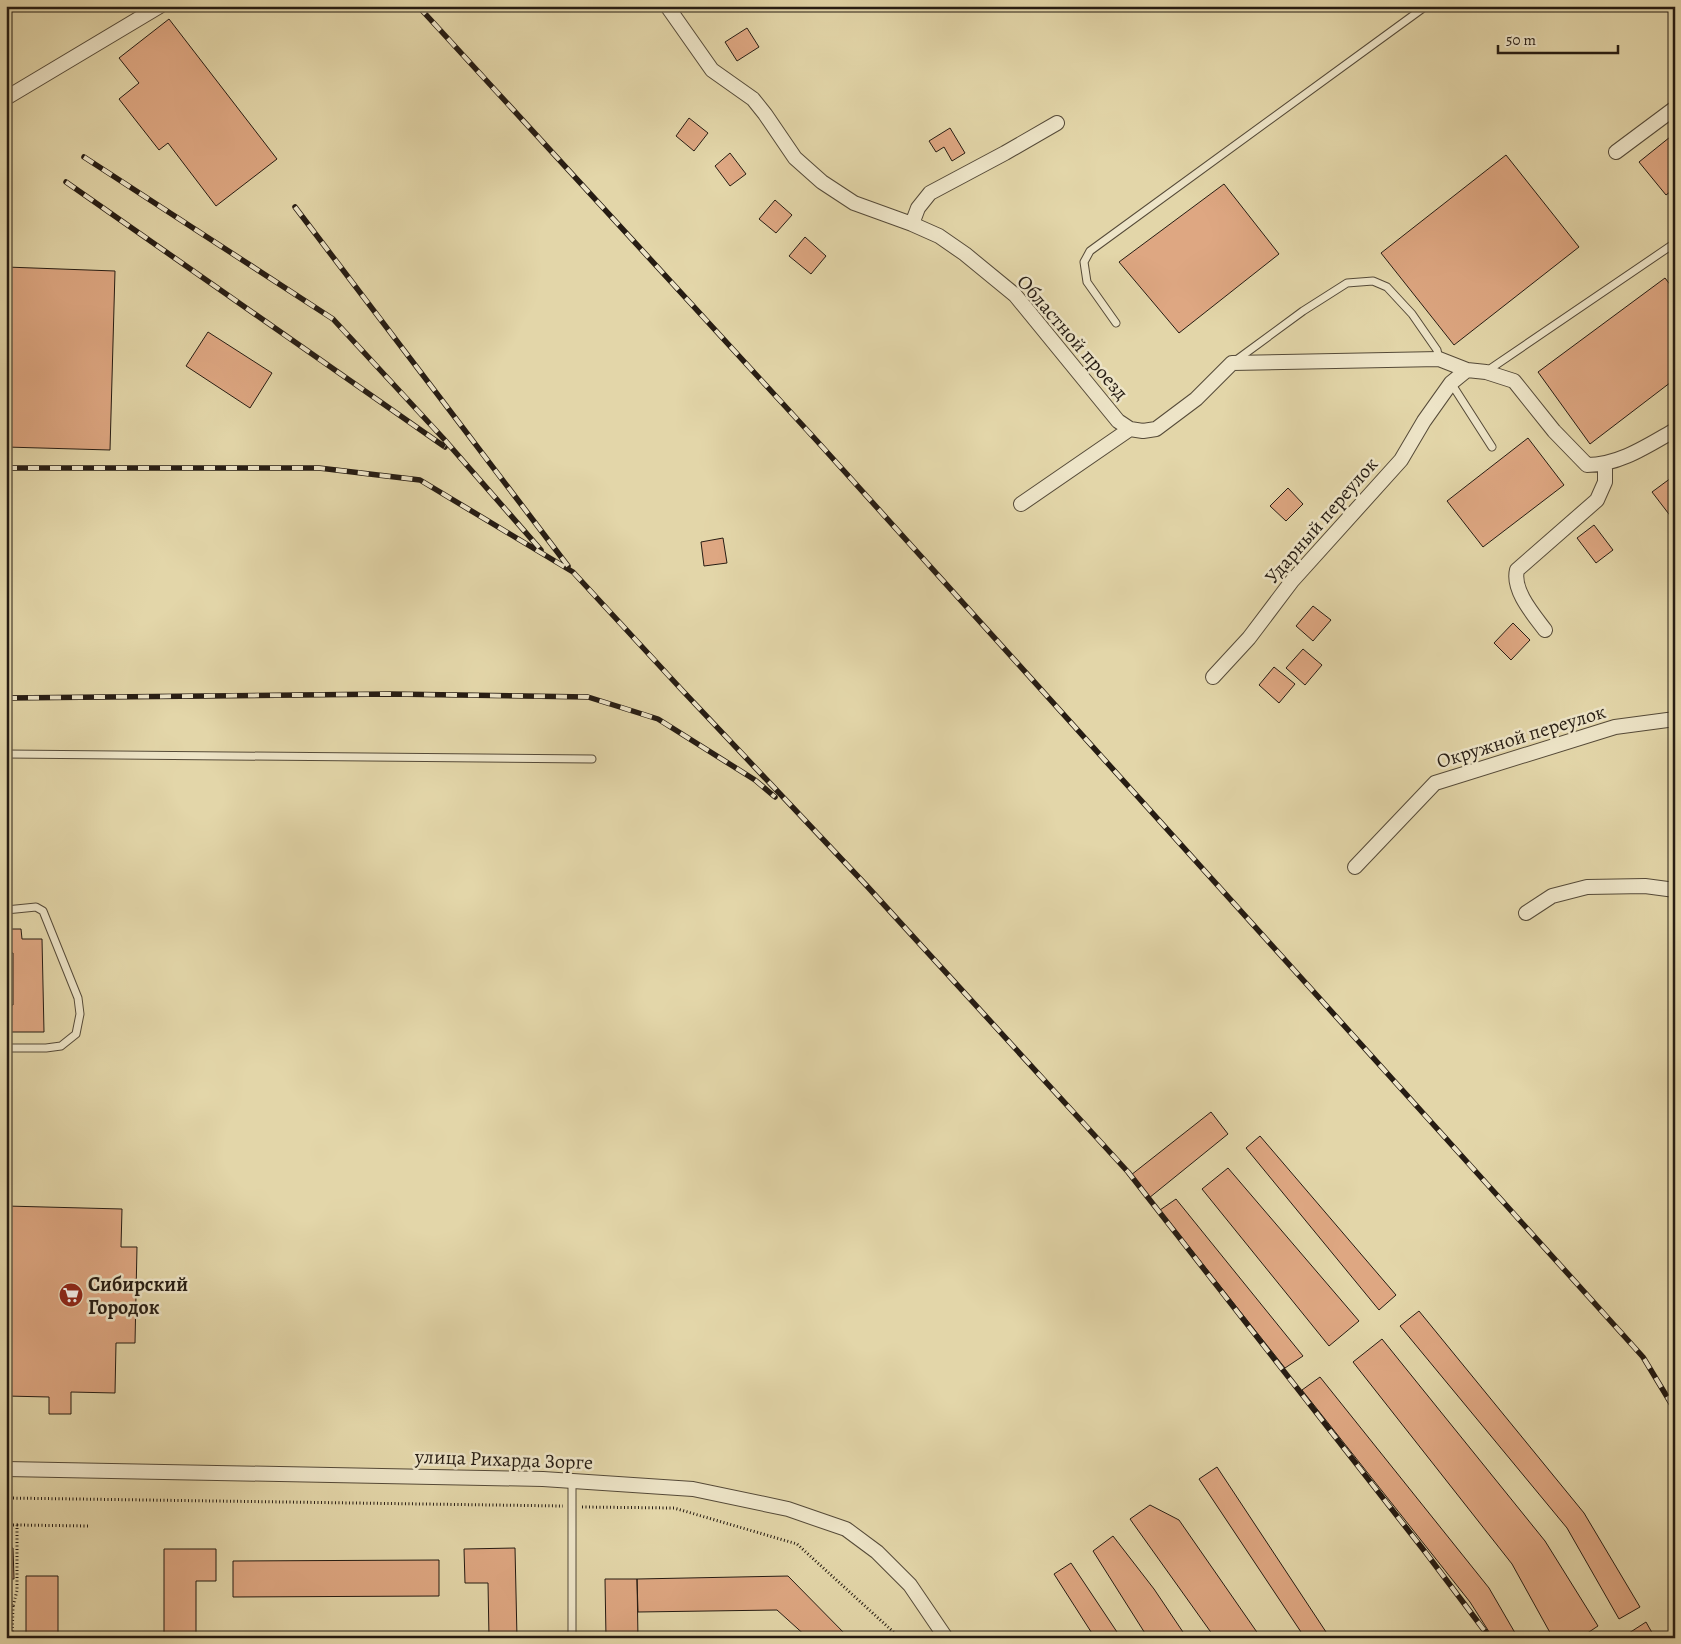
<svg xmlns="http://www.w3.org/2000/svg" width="1681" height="1644" viewBox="0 0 1681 1644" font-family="Alegreya,serif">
<rect width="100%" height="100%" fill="#e3d6a9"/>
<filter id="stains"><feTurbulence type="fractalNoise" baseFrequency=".004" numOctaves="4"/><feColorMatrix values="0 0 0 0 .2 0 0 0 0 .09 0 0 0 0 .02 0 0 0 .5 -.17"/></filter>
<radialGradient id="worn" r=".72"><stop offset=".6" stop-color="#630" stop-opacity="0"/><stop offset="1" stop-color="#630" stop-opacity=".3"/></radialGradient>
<path fill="#dea782" stroke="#261c13" d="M169,19l108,140 -61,47 -48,-63 -9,7 -40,-51 20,-16 -20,-25z
M747,28l12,19 -22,14 -12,-19z
M689,118l19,15 -14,18 -18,-15z
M950,128l15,25 -13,8 -8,-14 -8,5 -7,-11z
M1675,133v55l-9,7 -27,-33z
M730,153l16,21 -16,12 -15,-20z
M1506,155l73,92 -125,98 -73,-92z
M1224,184l55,70 -100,79 -60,-71z
M775,200l17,15 -16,18 -17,-14z
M805,237l21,19 -15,18 -22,-18z
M6,267l109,4 -5,179 -104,-3z
M1665,278l10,13v88l-85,65 -52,-72z
M208,332l64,41 -22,35 -64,-42z
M1528,438l36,47 -81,62 -36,-46z
M1675,475v47l-23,-30z
M1288,488l15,16 -17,17 -16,-15z
M1594,525l19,25 -17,13 -19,-25z
M723,538l4,25 -23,3 -3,-24z
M1313,606l18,14 -18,21 -17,-15z
M1513,623l17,17 -19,20 -17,-17z
M1303,649l19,16 -17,20 -19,-17z
M1274,667l21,17 -16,19 -20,-18z
M6,929h15l1,10h20l2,93h-38v-27h7v-52h-7z
M1211,1112l17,22 -79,64 -18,-23z
M1260,1136l136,159 -17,15 -133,-162z
M1228,1168l131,153 -30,25 -127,-157z
M1176,1199l127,157 -18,12 -125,-158z
M6,1206l116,3 -1,38h16l-2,96h-19l-1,50 -44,-1v22h-22v-17l-43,-1z
M1419,1311l165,202 56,94 -21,12 -52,-91 -167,-202z
M1382,1339l163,202 53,85 -18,12h-27l-41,-74 -159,-202z
M1320,1377l169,211 29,50h-25l-23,-36 -168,-212z
M1217,1467l113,171h-25l-106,-159z
M1150,1505l29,15 82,118h-46l-85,-119z
M1113,1536l41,53 33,49h-39l-55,-87z
M6,1548h7l1,31h-8z
M515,1548l2,90h-28l-1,-55h-23l-1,-34z
M164,1549h52v32h-20v57h-32z
M439,1560v36l-206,1v-36z
M1071,1563l50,75h-26l-41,-64z
M26,1576h32v62h-32z
M788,1576l61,62h-41l-31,-28 -139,2 -1,-33z
M605,1579h32l1,59h-32z
M1646,1622l9,16h-23l-3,-5z"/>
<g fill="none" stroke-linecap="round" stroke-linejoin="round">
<defs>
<path id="service" d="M1116,323l-29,-41 -3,-20 6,-11 336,-245
M1235,361l68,-50 44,-28 26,-2 14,6 25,27 25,36 2,9
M1487,371l188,-128
M1451,383l41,64
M6,754l586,5
M6,910l30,-3 7,4 35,87 2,16 -4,20 -15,12 -15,2h-40
M572,1638v-158"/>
<path id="minor" d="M667,6l45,64 41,29 12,15 30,44 27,24 32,21 58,21 27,12 26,18 50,41 103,126 12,8 13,2 13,-2 40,-30 36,-36 207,-4 28,11
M6,98l154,-92
M1616,152l59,-44
M912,224l6,-16 12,-15 75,-40 52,-30
M1021,504l109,-75
M1545,630c-12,-16 -33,-40 -28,-60l80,-70 8,-18v-18
M1213,677l36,-39 43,-57 109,-121 23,-39 27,-38 16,-13 19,2 28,9 40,50 33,34c32,0 60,-19 88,-35
M1355,867l80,-84 180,-56 60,-8
M1526,913l26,-17 35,-9 58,-1 30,4
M6,1469l537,10 150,10 95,20 58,20 31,23 33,33 36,53"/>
</defs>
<use href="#service" stroke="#554a38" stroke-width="9"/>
<use href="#minor" stroke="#554a38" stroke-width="16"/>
<path stroke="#261c13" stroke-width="3" stroke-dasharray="1 2.5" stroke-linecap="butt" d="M6,1498l557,8
M582,1507l92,1 123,36 103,94
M6,1525h11v66l-4,15
M17,1525l73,1
M6,1606h7l-1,32"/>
<use href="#service" stroke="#ede4c7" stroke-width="7"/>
<use href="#minor" stroke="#ede4c7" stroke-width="14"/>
<defs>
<path id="rail" d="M418,6l399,435 826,916 32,53
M84,157l249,162 110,119 98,112
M66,182l379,265
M295,207l273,359
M6,468h313l101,12 153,92 108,117 185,196 262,287 298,381 64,85
M6,698l384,-4 198,3 70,22 97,61 20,17"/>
</defs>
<use href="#rail" stroke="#261c13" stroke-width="5.5"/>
<use href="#rail" stroke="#ede4c7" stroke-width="4" stroke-dasharray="11" stroke-linecap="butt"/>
</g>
<defs>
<symbol id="supermarket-disc" viewBox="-11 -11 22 22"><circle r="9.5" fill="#8f2418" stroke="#ede4c7"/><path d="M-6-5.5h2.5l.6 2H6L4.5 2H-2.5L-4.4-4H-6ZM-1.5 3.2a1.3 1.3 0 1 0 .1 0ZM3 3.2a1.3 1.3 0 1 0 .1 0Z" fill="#fff"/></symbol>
</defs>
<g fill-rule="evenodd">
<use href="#supermarket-disc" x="57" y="1281" width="28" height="28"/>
</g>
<g text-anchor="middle" stroke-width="5" stroke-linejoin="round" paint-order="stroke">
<g font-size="20" fill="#261c13" stroke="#ede4c7">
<text transform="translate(1073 337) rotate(49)" y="7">Областной проезд</text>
<text transform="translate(1321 520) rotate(-49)" y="7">Ударный переулок</text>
<text transform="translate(1521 736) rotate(-17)" y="7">Окружной переулок</text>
<text transform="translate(504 1459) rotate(2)" y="7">улица Рихарда Зорге</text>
</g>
<g font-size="20" font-weight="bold" fill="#261c13" stroke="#ede4c7" text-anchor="start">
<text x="88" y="1291">Сибирский<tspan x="88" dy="23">Городок</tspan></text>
</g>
</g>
<rect width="1681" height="1644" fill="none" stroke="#e3d6a9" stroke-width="25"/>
<rect x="8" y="8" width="1666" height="1629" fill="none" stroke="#261c13" stroke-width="2.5"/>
<rect x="12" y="12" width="1656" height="1619" fill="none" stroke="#261c13"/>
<path d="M1498 45v8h120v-8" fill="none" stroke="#261c13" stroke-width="2.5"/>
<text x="1506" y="45" font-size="15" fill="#261c13" stroke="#ede4c7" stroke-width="4" paint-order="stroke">50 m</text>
<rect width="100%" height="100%" filter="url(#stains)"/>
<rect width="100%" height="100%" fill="url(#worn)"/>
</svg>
